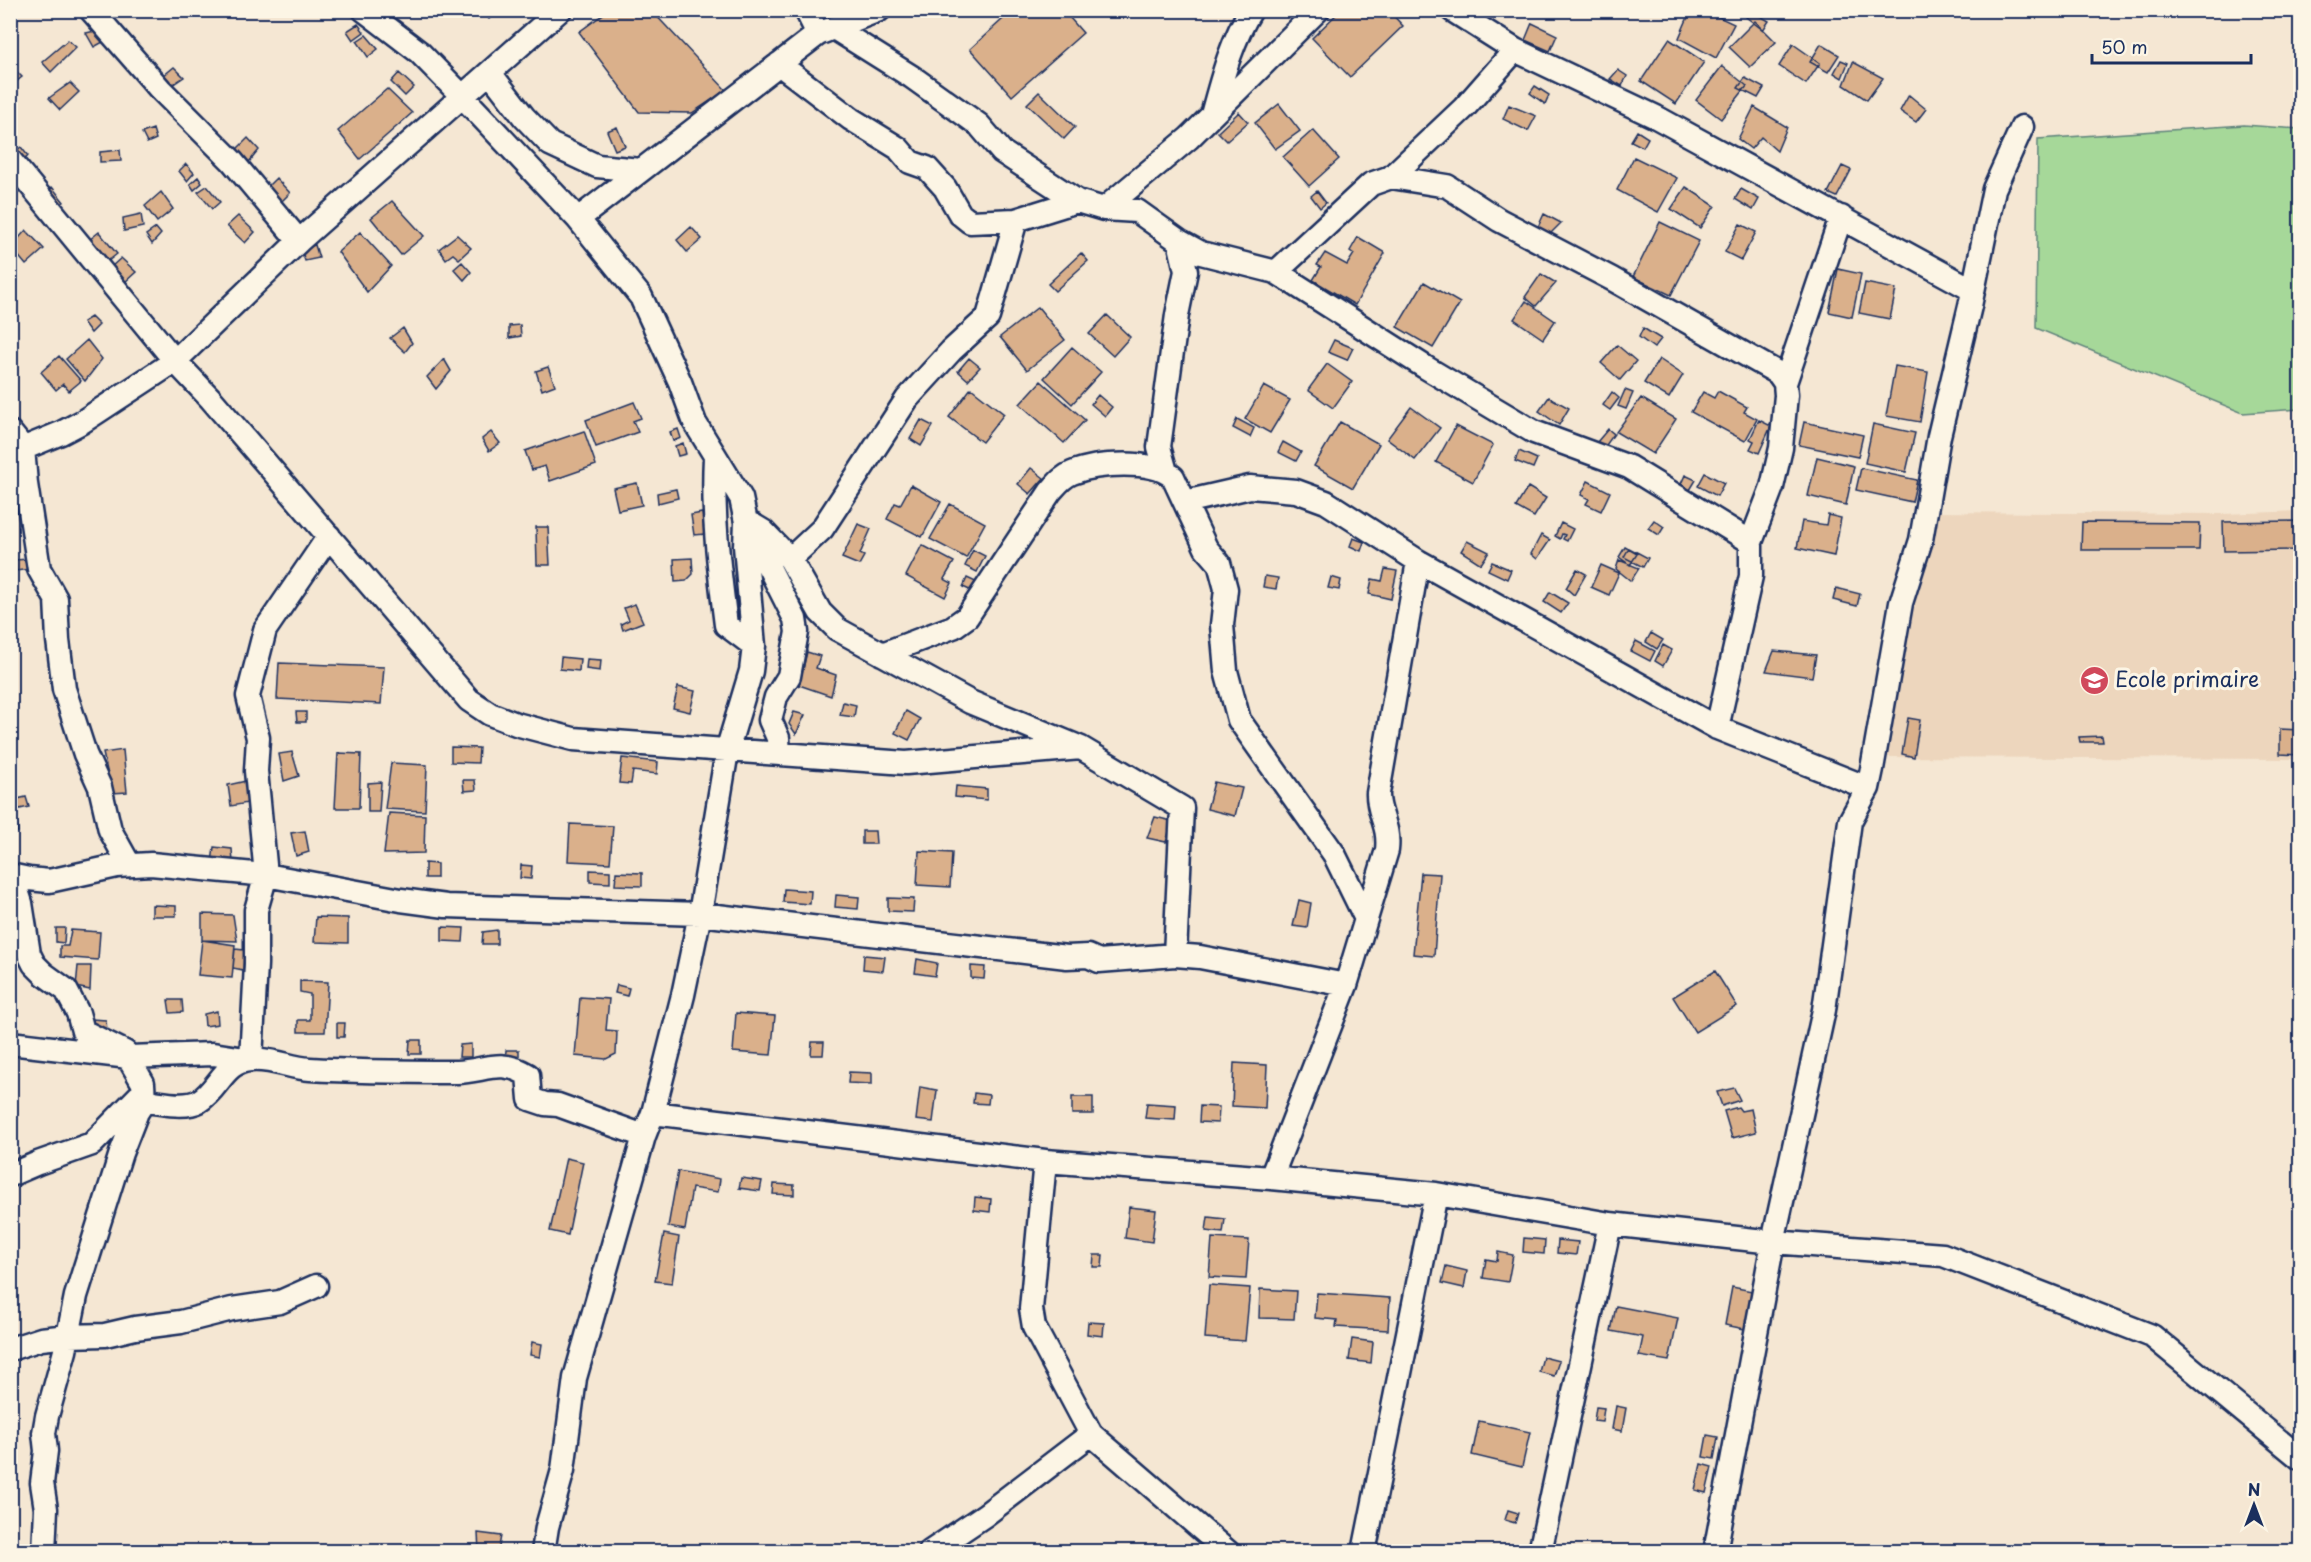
<svg xmlns="http://www.w3.org/2000/svg" width="2311" height="1562" viewBox="0 0 2311 1562" font-family="'Playpen Sans',sans-serif">
<rect width="100%" height="100%" fill="#f5e7d3"/>
<filter id="ink" filterUnits="userSpaceOnUse"><feTurbulence type="fractalNoise" baseFrequency=".0167" numOctaves="2"/><feDisplacementMap in="SourceGraphic" scale="12" xChannelSelector="R" yChannelSelector="G"/><feConvolveMatrix kernelMatrix="1 2 1 2 8 2 1 2 1" color-interpolation-filters="sRGB"/></filter>
<g filter="url(#ink)">
<path fill="#edd6bd" d="M2300,511v248l-425,-2 51,-245 296,2z"/>
<path fill="#a6d899" stroke="#60847c" stroke-width="1.5" d="M2244,125l56,4v280l-57,4 -207,-85 2,-189z"/>
<path fill="#dab08b" stroke="#1b2f5e" stroke-width="1.5" d="M481,10h17v1l-9,8z
M609,10h42l75,80 -34,23 -53,-1 -60,-80z
M1013,10h50l20,23 -71,63 -42,-47z
M1341,10h47l15,16 -53,51 -38,-39z
M1691,10h13l30,14 -18,34 -37,-20z
M1750,10l19,11 -6,9 -17,-13z
M1755,21l21,21 -26,25 -21,-20z
M1532,23l25,12 -7,16 -25,-11z
M358,24l6,8 -11,8 -6,-9z
M99,30l6,11 -11,6 -8,-14z
M366,35l12,14 -10,8 -11,-16z
M1669,39l35,23 -28,42 -35,-23z
M68,40l8,7 -25,25 -9,-10z
M1793,44l27,19 -14,21 -27,-18z
M1821,44l18,11 -11,17 -18,-10z
M1841,60l7,3 -6,15 -8,-5z
M1853,62l30,16 -16,22 -23,-15z
M10,65l12,12 -12,10z
M1722,66l25,20 -26,33 -25,-19z
M174,67l10,10 -12,8 -9,-9z
M1618,70l9,6 -5,10 -12,-7z
M399,73l15,14 -9,9 -14,-14z
M1745,78l19,10 -6,10 -20,-10z
M70,83l9,9 -19,18 -11,-12z
M1535,86l14,9 -4,9 -15,-11z
M387,89l25,24 -52,46 -22,-28z
M1039,92l36,35 -11,12 -37,-35z
M1909,95l17,14 -10,13 -16,-11z
M1279,104l21,27 -25,18 -20,-26z
M1509,105l27,11 -8,15 -25,-12z
M1754,107l33,20 -10,24 -16,-14 -10,12 -13,-10z
M1239,112l9,10 -21,19 -9,-9z
M617,127l8,19 -10,4 -8,-19z
M153,129l3,10 -9,4 -5,-10z
M1313,130l26,29 -30,27 -26,-29z
M1637,131l11,7 -5,9 -12,-6z
M248,138l11,12 -15,18 -12,-14z
M21,147l7,9 -6,7 -9,-10z
M120,150l1,11 -21,1v-10z
M1634,157l43,21 -19,34 -41,-22z
M186,164l8,9 -7,8 -8,-10z
M1842,166l9,4 -14,27 -9,-4z
M198,177l4,6 -8,7 -4,-6z
M276,178l14,15 -10,10 -14,-15z
M207,186l13,16 -8,7 -14,-17z
M52,187l12,15 -5,4 -13,-13z
M1686,187l29,19 -15,22 -29,-19z
M1741,189l18,10 -6,11 -18,-11z
M1317,191l9,12 -6,5 -9,-12z
M161,192l12,17 -16,13 -12,-16z
M392,201l32,35 -23,19 -30,-37z
M141,214l2,13 -19,4 -1,-13z
M1544,214l17,9 -11,11 -13,-5z
M238,216l17,16 -10,11 -18,-17z
M1660,222l39,19 -28,54 -38,-18z
M1740,224l16,8 -15,28 -16,-8z
M691,227l11,12 -15,13 -10,-12z
M156,228l5,6 -9,10 -6,-9z
M26,230l18,19 -18,16 -15,-18z
M99,232l18,22 -10,8 -18,-22z
M360,232l31,34 -24,26 -29,-40z
M457,235l14,13 -12,11 -6,-5 -7,5 -7,-10z
M1358,237l27,16 -30,52 -42,-25 8,-13 -4,-2 8,-12 22,12 7,-11 -4,-3z
M315,245l4,13 -14,3 -4,-12z
M1081,253l7,8 -33,30 -7,-7z
M121,258l15,14 -11,10 -14,-15z
M462,262l9,10 -7,8 -10,-11z
M1838,269l23,5 -9,43 -23,-5z
M1541,274l15,9 -20,23 -11,-9z
M1424,282l36,21 -27,45 -36,-21z
M1865,283l31,6 -6,30 -31,-6z
M1526,301l29,20 -12,18 -29,-20z
M1038,307l27,33 -38,30 -27,-33z
M1107,315l23,22 -17,19 -24,-22z
M91,317l8,8 -8,8 -8,-11z
M520,325l1,11 -12,2v-12z
M403,328l9,15 -7,9 -15,-14z
M1643,328l18,11 -7,9 -15,-11z
M87,340l15,19 -17,22 -19,-22z
M1334,340l19,8 -6,12 -19,-8z
M1617,345l19,16 -16,19 -19,-17z
M1072,347l29,25 -29,32 -28,-26z
M59,356l22,25 -12,10 -6,-7 -7,6 -15,-18z
M969,358l11,9 -12,13 -10,-9z
M444,359l7,12 -15,18 -9,-12z
M1659,359l24,16 -14,23 -25,-15z
M1327,364l25,18 -19,26 -25,-18z
M1895,366l33,6 -8,50 -34,-6z
M548,367l7,18 -13,5 -6,-19z
M1041,381l44,39 -21,23 -44,-39z
M1264,386l26,14 -20,33 -25,-14z
M971,388l33,26 -22,28 -33,-25z
M1625,390l8,3 -7,16 -8,-3z
M1718,391l29,16 -3,5 13,7 -12,22 -54,-29 12,-20 11,6z
M1612,392l7,6 -9,12 -7,-5z
M1098,395l14,12 -7,9 -14,-12z
M1549,397l20,11 -10,17 -20,-14z
M1641,398l35,21 -23,35 -37,-22z
M634,402l7,16 -8,3 5,11 -42,15 -10,-27z
M1411,407l29,21 -25,32 -28,-21z
M1237,419l17,9 -4,9 -17,-9z
M921,420l12,6 -12,20 -11,-7z
M1759,420l12,6 -12,27 -9,-4 4,-8 -4,-2z
M1340,422l39,22 -26,44 -39,-22z
M1804,422l59,13 -5,22 -59,-12z
M1873,424l42,9 -9,39 -41,-9z
M1456,426l37,19 -20,37 -37,-20z
M678,429l3,9 -8,3 -3,-9z
M1608,429l6,5 -10,14 -7,-6z
M584,431l12,34 -46,16 -5,-15 -13,4 -7,-19z
M491,432l9,11 -11,8 -7,-12z
M1283,442l18,10 -5,9 -18,-9z
M683,443l3,11 -8,2 -3,-10z
M1519,451l18,8 -4,9 -18,-7z
M1817,457l37,9 -8,39 -38,-9z
M1031,468l13,10 -14,16 -12,-10z
M1861,468l56,12 -5,22 -56,-12z
M1705,473l19,10 -7,13 -19,-10z
M1685,475l11,5 -6,10 -9,-6z
M1588,481l22,11 -9,19 -15,-7 3,-5 -8,-4z
M637,483l5,22 -24,5 -5,-22z
M911,485l30,17 -19,35 -35,-18 8,-16 5,2z
M1528,487l18,11 -12,19 -18,-10z
M676,489l2,9 -20,5 -1,-10z
M950,504l35,19 -19,35 -36,-19z
M702,513l3,21 -11,1 -3,-20z
M1828,515l13,3 -7,38 -37,-8 5,-27 24,4z
M1654,520l10,7 -5,8 -11,-7z
M2300,521v29l-76,1 -1,-29z
M2082,522l118,1 -1,27h-118z
M1561,523l12,6 -6,12 -4,-2 2,-4 -3,-1 -2,5 -5,-3z
M858,524l13,5 -11,25 4,2 -5,9 -17,-7z
M536,527h12l2,38h-13z
M1541,535l9,5 -13,19 -6,-5z
M1353,538l11,4 -3,9 -11,-5z
M1467,541l22,11 -8,12 -20,-13z
M922,545l32,17 -10,17 8,4 -7,14 -39,-21z
M1625,547l12,7 -7,11 -11,-8z
M1629,548l19,10 -5,9 -19,-10z
M973,550l12,6 -8,16 -12,-6z
M692,558l1,16 -7,7 -11,1 -1,-23z
M29,559l1,10 -14,2 -1,-11z
M1619,560l20,8 -8,13 -15,-12z
M1492,562l19,8 -4,9 -19,-9z
M1601,565l18,8 -10,22 -18,-8z
M1385,569l12,2 -6,28 -22,-5 3,-15 10,2z
M1577,569l9,5 -12,21 -8,-7z
M1265,576l13,2 -2,11 -13,-2z
M1331,577l10,3 -2,10 -11,-2z
M967,578l11,5 -4,9 -11,-5z
M1836,588l24,6 -3,12 -24,-6z
M1550,592l18,11 -7,10 -17,-11z
M635,604l8,18 -20,8 -2,-6 8,-4 -5,-12z
M1651,633l12,7 -6,9 -11,-7z
M1636,641l19,10 -5,10 -19,-10z
M1663,645l9,5 -9,16 -8,-5z
M1774,651l42,4 -4,22 -46,-6z
M807,652l13,4 -4,12 20,7 -5,21 -32,-11z
M561,657l19,2 -1,12 -19,-2z
M587,659l14,1 -1,11 -14,-2z
M279,663l105,4 -3,37 -104,-5z
M678,687l17,4 -5,21 -17,-4z
M843,702l13,3 -2,12 -14,-2z
M906,711l14,8 -11,21 -14,-7z
M296,712h10v10h-9z
M794,712l11,3 -9,19 -7,-10z
M1908,718l12,2 -6,37 -12,-3z
M2280,729l20,1v25l-20,-1z
M2102,736l1,6h-23l-1,-5z
M451,747l28,1 -1,15 -27,-1z
M123,750l4,42 -15,1 -9,-40z
M292,752l7,24 -15,5 -5,-27z
M338,753l23,1 -2,54h-24z
M622,758l36,4 -1,12 -24,-3 -2,13 -12,-1z
M391,763l36,2 -2,46 -40,-2z
M463,780h12l1,10 -12,1z
M246,781l2,22 -17,3 -3,-21z
M381,782l-2,30h-11v-29z
M1214,782l28,6 -7,28 -28,-7z
M956,786l31,3v11l-32,-3z
M26,797l3,10 -14,3 -2,-10z
M389,813l36,2 -1,38 -40,1z
M1155,817l17,4 -6,21 -19,-4z
M10,821h7l1,11h-8z
M570,824l43,2 -3,37 -42,-2z
M305,831l4,21 -13,4 -5,-23z
M862,831h13l1,13h-14z
M214,847l18,2 1,14h-21z
M919,851l33,2 -2,34 -33,-2z
M425,863l12,1v14h-12z
M521,865l11,1 -1,13 -11,-1z
M590,870l20,1v12l-20,-1z
M616,872l26,1v13l-27,-1z
M1421,873l19,1 -6,82 -21,-2z
M784,889l27,2 -1,13 -27,-2z
M836,895l23,2 -1,12 -23,-2z
M888,898l26,1 -1,13 -25,-1z
M1299,900l12,3 -4,25 -14,-2z
M152,905l24,1v10h-24z
M202,914l31,1 4,26 -35,-1z
M316,917l32,1v25l-34,-1z
M442,927l22,1 -1,14 -21,-1z
M56,928h9l-1,15 -8,-1z
M71,930l29,2 -2,28 -38,-3v-11h8z
M497,930v14h-15l1,-12z
M202,940l33,5 -3,33 -34,-3z
M10,946h4l1,10 -5,-1z
M235,949l9,1 -1,20 -10,-2z
M864,955l21,2 -2,14 -20,-2z
M917,959l20,4 -2,13 -20,-3z
M78,966h13l-1,24 -14,-3z
M971,966l14,1 -1,12 -13,-1z
M1715,971l22,35 -42,26 -22,-35z
M300,981l28,1 -3,50h-27v-12h12v-26l-10,-2z
M617,985l12,3 -2,8 -12,-3z
M580,997l29,2 -3,31 11,1 -1,23 -10,5 -31,-3z
M168,1000h14l1,12 -13,1z
M10,1007l7,1 1,13h-8z
M217,1011l1,13 -13,2 -1,-12z
M736,1013l39,3 -4,39 -38,-3z
M91,1019l15,1 1,11 -15,-1z
M337,1023h8l-1,14h-7z
M410,1040h11v14h-12z
M812,1042h12l-1,13h-12z
M471,1044v13h-12l1,-12z
M506,1050h13v12l-14,-1z
M1234,1063l33,2 -2,43 -33,-2z
M849,1072l23,1v11l-24,-1z
M920,1087l17,3 -4,32 -17,-2z
M1734,1088l6,12 -18,6 -5,-14z
M974,1093l15,2 -1,9 -15,-1z
M1072,1097h21v17h-21z
M1147,1103l29,2 -1,15 -30,-2z
M1200,1106l19,1 -1,16 -19,-1z
M1738,1107l3,4 10,-2 5,23 -24,6 -8,-27z
M566,1158l17,4 -15,73 -18,-4z
M678,1171l42,8 -2,13 -26,-4 -7,42 -17,-3z
M741,1178l21,3 -2,10 -21,-3z
M774,1184l20,1v10l-21,-1z
M975,1197l16,2 -1,13 -16,-2z
M1129,1207l27,3 -4,32 -27,-4z
M1208,1217l17,2 -2,14 -17,-2z
M664,1234l15,3 -7,46 -17,-2z
M1212,1238l37,2 -3,39 -37,-2z
M1524,1238l21,2 -1,14 -21,-2z
M1558,1240l20,2 -2,13 -19,-2z
M1498,1252l15,3 -5,27 -25,-4 3,-19 11,2z
M1094,1255h9l-1,12h-9z
M1446,1266l21,5 -3,17 -22,-5z
M1209,1285l41,3 -5,53 -40,-3z
M1732,1287l20,4 -7,38 -20,-4z
M1260,1289l36,2 -2,28 -35,-1z
M1317,1293l73,5 -2,32 -52,-3 1,-7 -22,-2z
M1616,1306l62,12 -9,43 -30,-5 4,-19 -32,-6z
M1088,1322l16,1 -1,13 -16,-2z
M1352,1339l21,3 -2,21 -22,-3z
M532,1342l10,2 -2,13 -10,-2z
M1543,1357l16,4 -5,15 -15,-4z
M1616,1406l10,2 -4,23 -10,-2z
M1596,1407l8,1 -2,14 -8,-1z
M1479,1421l51,11 -8,35 -50,-12z
M1707,1435l11,2 -4,22 -11,-2z
M1701,1464l11,3 -6,26 -11,-3z
M1508,1510l10,3 -3,10 -10,-3z
M478,1533l23,3 -3,16 -19,-1z"/>
<g fill="none" stroke-linecap="round" stroke-linejoin="round">
<defs>
<path id="minor" d="M91,10l69,79 72,72 67,80
M364,10l55,42 44,45 115,122 63,78 39,85 15,41 46,75 5,24 49,97 2,13 -8,44 -13,21 -6,23 8,18 1,16
M806,10l12,24
M1452,10l63,40 141,67 317,173
M834,28l78,49 67,48 23,27 75,49 27,8 33,2 42,30 22,12 75,19 149,95 109,65 95,35 122,75
M779,64l72,55 47,29 12,14 17,6 18,20 15,26 10,8 46,-2
M490,73l34,44 26,27 47,22 44,4
M1212,115c10,-36 19,-73 39,-105
M10,160l165,201 36,38 258,301 21,14 26,10 57,15 333,24 175,-15
M1391,177l73,-69 51,-58
M1104,209l85,-71 129,-128
M578,219l240,-185 61,-24
M1276,272l95,-88 20,-7 56,9 52,34 113,59 166,94 7,10 1,12 -5,53 -9,39 -21,55v34l-34,152
M1785,383l56,-166
M10,432l13,16 3,36 13,85 17,30 2,41 6,49 21,65 15,33 10,43 19,34
M10,454l51,-21 21,-11 93,-61 124,-120 261,-231
M715,457c-3,57 4,112 11,168l28,21
M1166,472l-7,-25 18,-132 9,-44 -7,-30
M1185,502l65,-15 46,4 30,11 92,59
M753,525l10,6 27,28 32,-30 85,-130 44,-48 37,-34 28,-97 61,-19
M790,559l30,53 17,17 133,73 111,46 101,60 -7,147
M882,654l71,-27 14,-10 83,-125c7,-8 12,-15 22,-19 24,-10 81,-14 101,4l33,71 13,15 7,26 -4,36 4,46 13,49 95,134 32,65
M10,875l19,4 20,2 68,-15 34,-2 115,11 135,25 45,6 254,8 367,43 21,-1 11,5 76,-6 25,2 146,28
M12,875l9,28 8,51 5,10 10,10 22,16 12,23 5,18 42,21 18,31 1,18 -7,11 -16,41 -45,143 -11,55 -18,65 -3,17 2,18 -4,32 4,26 -2,43
M10,1043l119,14 84,-3 38,6 5,-96v-54l10,-35 -10,-104 2,-33 -10,-42 17,-66 64,-94
M144,1101c16,1 40,8 55,0 20,-12 25,-40 52,-41 20,-2 40,8 59,9 49,3 98,3 147,3 28,-1 44,-14 71,3l2,24 15,5 13,1 86,31
M653,1113l392,48 -14,148 3,18 57,107 137,118
M1045,1161l226,17 165,16 174,30 163,18 170,13 209,81 148,122
M10,1175l28,-12 54,-19 47,-48
M1271,1178l75,-193 41,-135c3,-25 -10,-37 -9,-57l40,-232 299,167 151,60
M10,1349l31,-10 27,-3 37,-1 30,-7 46,-6 51,-13 48,-7 36,-16
M543,1552l4,-25 16,-57 12,-92 69,-242 9,-23 30,-118 17,-81 27,-163 24,-80 3,-25 -9,-100 1,-24
M930,1552l55,-37 106,-81
M1364,1552l72,-358
M1540,1552l70,-328
M1715,1552l58,-310 51,-232 26,-189 18,-33 4,-19 29,-166 20,-63 18,-104 31,-130 24,-117 28,-62"/>
</defs>
<use href="#minor" stroke="#1b2f5e" stroke-width="27"/>
<use href="#minor" stroke="#fcf5e5" stroke-width="22"/>
</g>
</g>
<defs>
<symbol id="school-disc" viewBox="-11 -11 22 22"><circle r="9.5" fill="#d1495b" stroke="#fcf5e5"/><path d="M0-5L7-2L0 1L-7-2ZM-4 1L0 2.5L4 1V4Q0 6-4 4Z" fill="#fff"/></symbol>
</defs>
<g fill-rule="evenodd">
<use href="#school-disc" x="2078" y="664" width="33" height="33"/>
</g>
<g text-anchor="middle" stroke-width="6" stroke-linejoin="round" paint-order="stroke">
<g font-size="21" fill="#1b2f5e" stroke="#fcf5e5" text-anchor="start">
<text x="2115" y="687">Ecole primaire</text>
</g>
</g>
<rect width="2311" height="1562" fill="none" stroke="#fcf5e5" stroke-width="36"/>
<rect x="18" y="18" width="2275" height="1526" fill="none" stroke="#1b2f5e" stroke-width="2" filter="url(#ink)"/>
<g transform="translate(2254 1505)" stroke="#fcf5e5" stroke-width="4.5" paint-order="stroke">
<path d="M0-4.5L10 22L0 15L-10 22Z" fill="#1b2f5e"/>
<text y="-9" font-size="16" font-weight="bold" text-anchor="middle" fill="#1b2f5e">N</text>
</g>
<path d="M2092 54v9h159v-9" fill="none" stroke="#1b2f5e" stroke-width="3"/>
<text x="2101" y="54" font-size="18" fill="#1b2f5e" stroke="#fcf5e5" stroke-width="4.5" paint-order="stroke">50 m</text>
</svg>
